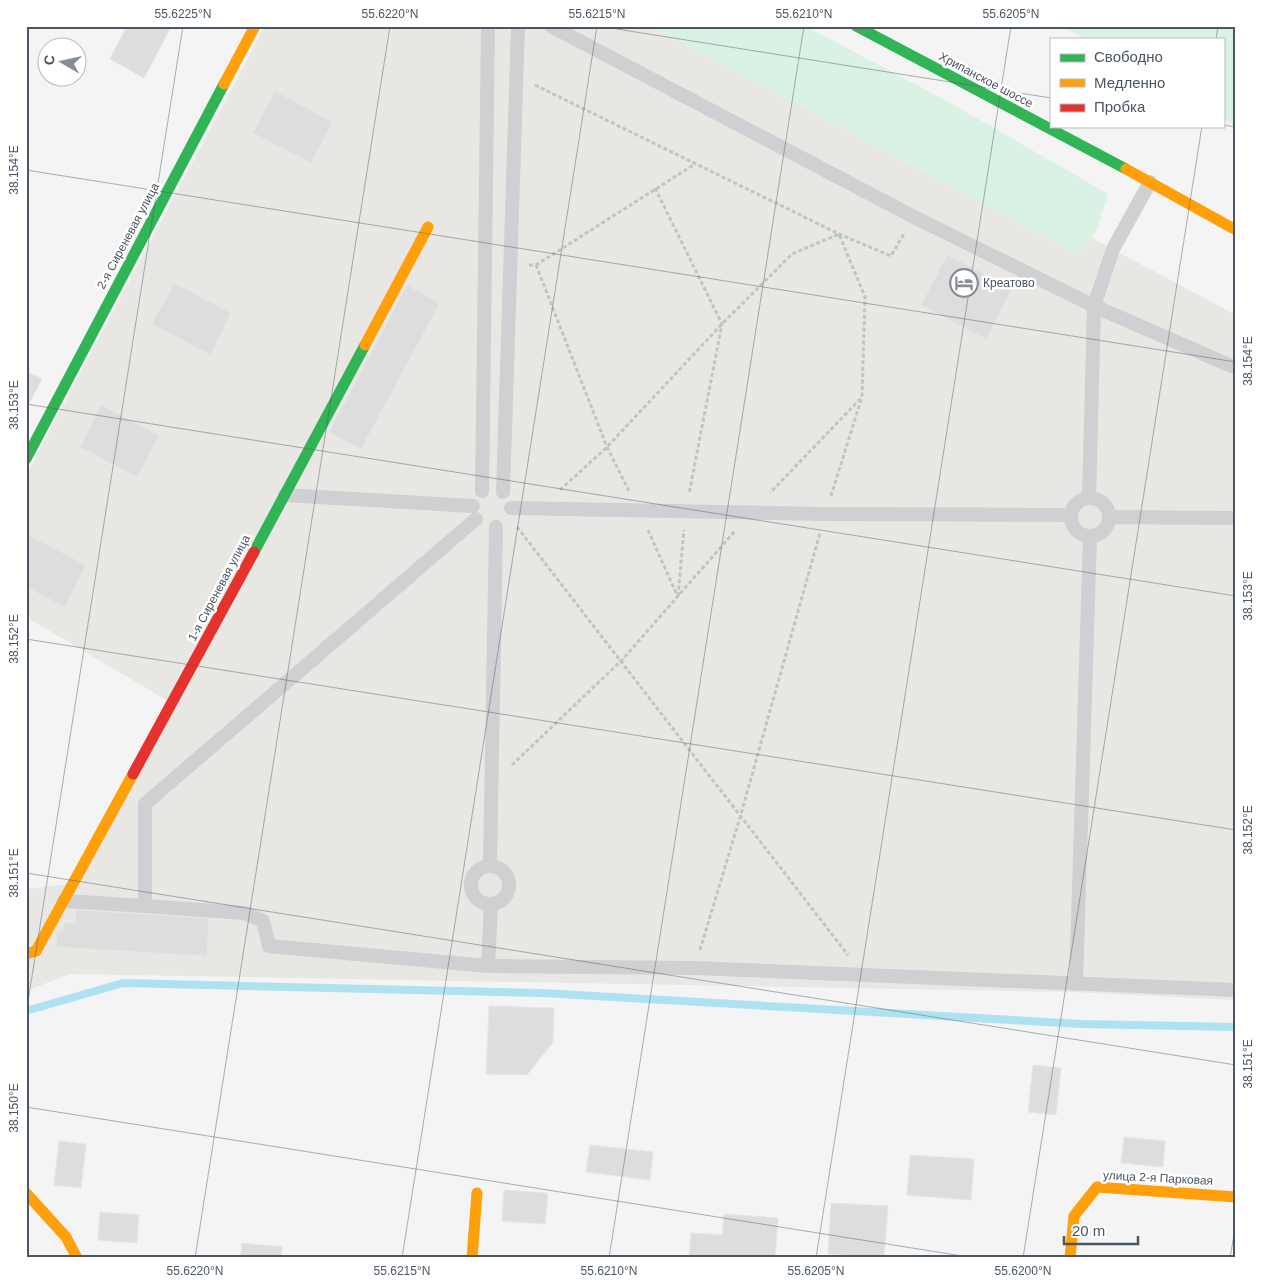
<svg xmlns="http://www.w3.org/2000/svg" width="1262" height="1284" viewBox="0 0 1262 1284" font-family="Helvetica,sans-serif">
<rect width="100%" height="100%" fill="#f4f4f4"/>
<path fill="#e8e7e3" d="M265,26h430l541,289v685l-163,-8 -1003,-18 -44,17v-102l42,-5 100,-183 -142,-84v-142z"/>
<path fill="#d9f2e3" d="M650,26h155l142,75 161,93 -12,38 -17,23z
M1061,26h175v101l-13,-9v-79h-138z"/>
<g fill="none" stroke-linecap="round" stroke-linejoin="round">
<path stroke="#aee2f0" stroke-width="8" d="M26,1011l97,-28 419,10 539,31 155,3"/>
</g>
<path fill="#ddddde" stroke="#e5e6e7" d="M127,26l44,1 -27,51 -34,-19z
M275,91l58,31 -22,41 -58,-30z
M947,255l65,33 -26,51 -65,-34z
M174,283l57,30 -21,42 -58,-31z
M407,285l33,18 -79,146 -32,-17z
M26,371l16,8 -16,30z
M101,405l58,30 -22,42 -57,-30z
M28,535l58,30 -21,42 -39,-20z
M76,910l133,8 -2,38 -151,-9 1,-16h6l1,-8h11z
M489,1006l65,2 -1,34 -26,33 -41,-1z
M1033,1065l28,3 -5,47 -28,-3z
M1124,1137l41,4 -2,26 -42,-4z
M59,1141l27,3 -5,44 -27,-3z
M590,1145l63,7 -3,28 -64,-8z
M910,1155l64,4 -3,41 -64,-5z
M504,1190l44,3 -3,31 -43,-3z
M831,1203l57,3 -4,52 -56,-4z
M100,1212l39,3 -2,28 -39,-3z
M724,1214l54,4 -3,40h-86l2,-25 31,2z
M242,1243l40,4 -1,11h-41z"/>
<g fill="none" stroke-linecap="round" stroke-linejoin="round">
<path stroke="#bcc7c4" stroke-width="3" stroke-dasharray="4 2.5" stroke-linecap="butt" d="M535,85l304,149 52,22 14,-24
M655,188l67,136 -33,170
M529,265h7l159,-101
M536,265l71,182 22,44
M560,490l47,-43 115,-123 70,-70 47,-20 26,63 -3,100 -92,96
M831,496l31,-99
M517,527l331,428
M648,530l29,65
M678,596l6,-66
M512,765l110,-105 113,-129
M700,950l41,-136 79,-281"/>
<path stroke="#ced0d2" stroke-width="14" d="M551,26l363,191 180,89 142,62
M482,491l6,-465
M503,492l15,-466
M285,495l188,11
M1071 517a19 19 0 1 1 38 0a19 19 0 1 1-38 0Z
M1089,498l5,-192 19,-57 37,-67
M511,508l314,6 245,1
M1109,517l127,1
M476,519l-331,285v102l99,7 19,8 6,25 219,20 207,2 541,22
M490,865l6,-338
M471 885a19 19 0 1 1 38 0a19 19 0 1 1-38 0Z
M64,901l81,5
M488,966l3,-62
M1076,984l14,-448"/>
<path stroke="#30b455" stroke-width="11" d="M856,26l270,143
M26,459l198,-375
M254,552l111,-207"/>
<path stroke="#ff9f0a" stroke-width="11" d="M224,84l31,-58
M1126,169l110,61
M365,345l63,-118
M26,954l10,-3 97,-177
M26,1193l40,44 11,21
M472,1258l5,-65
M1070,1258l4,-42 23,-29 139,10"/>
<path stroke="#e5322d" stroke-width="11" d="M133,774l121,-222"/>
</g>
<path fill="none" stroke="#4a5661" stroke-width="1" stroke-opacity="0.45" d="M598,26l453,72M1216,39l2,-13M1223,125l13,2M26,170l1210,192M26,404l1210,192M26,639l1210,191M26,873l1210,192M26,1014l157,-988M26,1107l949,151M195,1258l195,-1232M402,1258l195,-1232M609,1258l195,-1232M816,1258l195,-1232M1023,1258l179,-1132M1230,1258l6,-35"/>
<defs>
<symbol id="hotel-ring" viewBox="-11 -11 22 22"><circle r="9.5" fill="#fff" stroke="#868d94" stroke-width="1.5"/><path d="M-6-4.5h1.5V1H6V5H4.5V3h-9V5H-6ZM-4 0a1.8 1.8 0 1 1 3.6 0ZM.5 0V-2.5h3Q6-2.5 6 0Z" fill="#868d94"/></symbol>
</defs>
<g fill-rule="evenodd">
<use href="#hotel-ring" x="948" y="267" width="32" height="32"/>
</g>
<g text-anchor="middle" stroke-width="5" stroke-linejoin="round" paint-order="stroke">
<g font-size="12" fill="#4a5661" stroke="#fff">
<text transform="translate(986 80) rotate(28)" y="4">Хрипанское шоссе</text>
<text transform="translate(128 236) rotate(-62)" y="4">2-я Сиреневая улица</text>
<text transform="translate(219 588) rotate(-62)" y="4">1-я Сиреневая улица</text>
<text transform="translate(1158 1178) rotate(3)" y="4">улица 2-я Парковая</text>
</g>
<g font-size="12" fill="#4a5661" stroke="#fff" text-anchor="start">
<text x="983" y="287">Креатово</text>
</g>
</g>
<rect width="1262" height="1284" fill="none" stroke="#ffffff" stroke-width="55"/>
<rect x="1050" y="38" width="175" height="90" fill="#ffffff" stroke="#b7bbc0"/>
<rect x="1060" y="54" width="25" height="8" fill="#30b455" stroke="#b7bbc0"/>
<text x="1094" y="62" font-size="15" fill="#4a5661">Свободно</text>
<rect x="1060" y="79" width="25" height="8" fill="#ff9f0a" stroke="#b7bbc0"/>
<text x="1094" y="88" font-size="15" fill="#4a5661">Медленно</text>
<rect x="1060" y="104" width="25" height="8" fill="#e5322d" stroke="#b7bbc0"/>
<text x="1094" y="112" font-size="15" fill="#4a5661">Пробка</text>
<g transform="translate(62 62) rotate(279)"><circle r="24" fill="#ffffff" stroke="#b7bbc0"/>
<path d="M0-4L9 19L0 12L-9 19Z" fill="#868d94"/>
<text y="-8" font-size="14" font-weight="bold" text-anchor="middle" fill="#4a5661">С</text>
</g>
<path d="M1064 1236v8h74v-8" fill="none" stroke="#4a5661" stroke-width="2.5"/>
<text x="1072" y="1236" font-size="15" fill="#4a5661" stroke="#ffffff" stroke-width="4" paint-order="stroke">20 m</text>
<rect x="28" y="28" width="1206" height="1228" fill="none" stroke="#4a5661" stroke-width="2"/>
<g font-size="12" text-anchor="middle" fill="#4a5661">
<text x="183" y="18">55.6225°N</text>
<text x="390" y="18">55.6220°N</text>
<text x="597" y="18">55.6215°N</text>
<text x="804" y="18">55.6210°N</text>
<text x="1011" y="18">55.6205°N</text>
<text transform="translate(14 170) rotate(-90)" y="4">38.154°E</text>
<text transform="translate(1248 361) rotate(-90)" y="4">38.154°E</text>
<text transform="translate(14 405) rotate(-90)" y="4">38.153°E</text>
<text transform="translate(1248 596) rotate(-90)" y="4">38.153°E</text>
<text transform="translate(14 639) rotate(-90)" y="4">38.152°E</text>
<text transform="translate(1248 830) rotate(-90)" y="4">38.152°E</text>
<text transform="translate(14 873) rotate(-90)" y="4">38.151°E</text>
<text transform="translate(1248 1064) rotate(-90)" y="4">38.151°E</text>
<text transform="translate(14 1108) rotate(-90)" y="4">38.150°E</text>
<text x="195" y="1275">55.6220°N</text>
<text x="402" y="1275">55.6215°N</text>
<text x="609" y="1275">55.6210°N</text>
<text x="816" y="1275">55.6205°N</text>
<text x="1023" y="1275">55.6200°N</text>
</g>
</svg>
